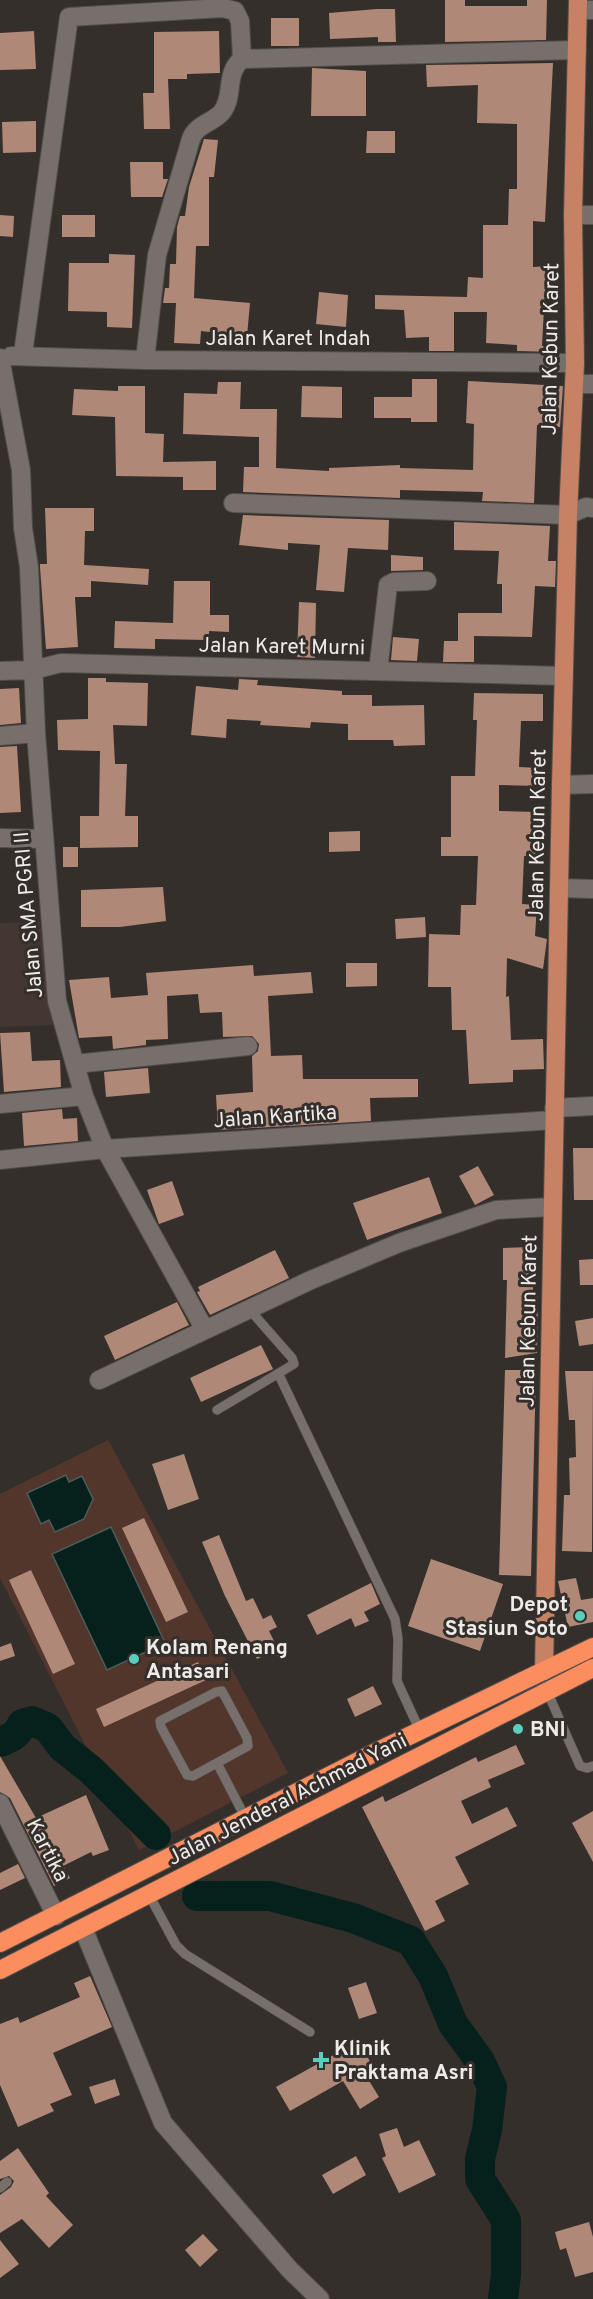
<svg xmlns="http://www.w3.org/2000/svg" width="593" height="2299" viewBox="0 0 593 2299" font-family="Overpass,sans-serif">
<rect width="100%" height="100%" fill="#352f2c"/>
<path fill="#443631" d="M40,922l13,103 -53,2v-104z"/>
<path fill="#53362b" d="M108,1440l180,333 -149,77 -139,-272v-84z"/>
<path fill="#06201c" stroke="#4c5d5a" stroke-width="1.5" d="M66,1475l3,7 13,-6 11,23 -9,20 -29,13 -6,-12 -8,4 -14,-31z
M111,1527l54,116 -58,27 -55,-116z"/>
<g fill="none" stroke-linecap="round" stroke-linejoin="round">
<path stroke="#06201c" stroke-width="30" d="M0,1742c10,-4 18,-7 22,-18l10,-3 16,7 14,19 29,23 65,65
M197,1896h73l83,22 58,23 22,35 20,48 27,37 12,26 -5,43 -7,29v20l26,41v55l-3,24"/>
</g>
<path fill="#b08878" d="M445,0h20v6h62v-6h20l-1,40 -101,2z
M377,9h18l1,33h-18v-5l-48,2 -1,-26z
M271,18h28v28h-28z
M34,31l2,38 -36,1v-37z
M219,31l1,42 -33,1v5h-19l2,50h-26l-1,-36h11v-61z
M553,63l-8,159 -12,-1v46l15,-1 1,24h-4l-3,56h14v6l-39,-1v-6l-31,-2 1,-31h-33v39h-25v-14l-23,1 -2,-28 -29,-1v-14l92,2 1,-20 15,1v-53h25l1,-36h8v-65l-40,-1 1,-38 -51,2 -1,-22z
M312,68l54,3v45h-55z
M36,121v31l-33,1 -1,-31z
M367,131h28v22h-29z
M204,139l14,1 -4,37h-5v69h-13l-2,52 56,5 -3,33 -46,-5 -1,13 -26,-1 2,-40h-13l2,-15h4l1,-24h6l1,-37 3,-11h5l4,-29z
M130,162h33v17h5l-6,18h-31z
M0,215l14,1 -1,21 -13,-1z
M62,215h33v22h-33z
M109,254l26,1 -3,73 -25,-1v-15l-39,-1 1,-48h40z
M319,292l29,3 -2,32 -30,-3z
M412,379h25v43h-26v-4h-37v-21h38z
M468,381l95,5 -3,41 -23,-2 -3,78 -52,-2 1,-9 -83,-2v8l-157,-6 1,-25h15v-30l-76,-3 1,-41 33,1 1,-12h23l-1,27h37l-1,59 53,3v-3l71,-3v3l73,2 1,-46 -8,-1z
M118,386h27v47l19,1 -1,28 53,-1v29h-33v-13l-67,-1 -1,-59 -43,-2 2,-26 44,2z
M302,386l40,1v31l-41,-1z
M45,508h49v23h-9l-1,34 65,4 -1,16 -57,-4v16h-16l3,50 -32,2 -6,-82v-3h7z
M243,515l146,5 -1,30 -40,-2 -4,44 -28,-2 4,-45 -32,-2v7l-49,-5z
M454,522l96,4 -2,35h8l-1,26 -20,-1 -3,51 -58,-1v26h-31l1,-21h14v-28h44v-29h-5l2,-33 -45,-1z
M391,555l32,2v13l-32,1z
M174,581h36v34h19v17l-20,-1v9l-54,-1v10l-41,-1 1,-27 58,2z
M299,602l17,1 -1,55 -18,-1z
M393,637l26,2 -2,22 -26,-1z
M88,678h18v4l42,1 -1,43 -34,-1 2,39h12l-2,52h13v31l-58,1v-32h19l1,-65 -42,-1 -1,-30 31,-1z
M239,679l19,1 -1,5 85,6v4h30v11l52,-1 1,40 -31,1 -1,-6h-45v-16l-37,-2 -1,6 -50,-3 1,-4 -34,-2 -1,19 -35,-3 5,-49 42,4z
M19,688l2,35 -21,2v-36z
M474,693l69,1v27h-22l-2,46 20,1 -1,18 -39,-1v26l38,1v26h4v19l-17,-1 -2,48 15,1 -2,31 12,3 -4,30 -36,-11 -1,39 3,-1 2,44 32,-1 1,30 -31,1v12l-44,2 -3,-54h-14l-1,-43h-23l1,-53 31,1 1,-30h15l2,-49h-37v-19h10v-61h24l2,-56h-4z
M17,746l4,66 -21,1v-66z
M360,831v20l-31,1v-20z
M63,847h15v20h-15z
M163,887l3,34 -46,6h-39v-37z
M425,917l1,20 -30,2 -1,-20z
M346,963h31v23l-31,1z
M253,965l1,11 57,-4 2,21 -45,3 3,60 31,-1 1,24h115v18l-48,1 1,23 -153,9 -2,-35 37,-3 -1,-36 6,-5 1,-7 -7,-8 -29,1 -1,-25 -22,1 -2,-19 -31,2 1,43 -22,1v5l-33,4 -1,-13 -33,2 -10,-58 40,-3 2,21 37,-3 -2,-22z
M30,1032l2,29 28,-1 1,27 -57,5 -4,-59z
M148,1068l2,25 -44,4 -2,-25z
M62,1109l1,10 14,-1 1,23 -54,5 -2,-33z
M573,1148h20v52h-19z
M478,1166l16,29 -19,10 -16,-29z
M429,1177l13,36 -75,27 -14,-37z
M172,1181l12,34 -25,9 -12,-34z
M533,1247v49h5l-1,57 -32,5 2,-78h-4v-32z
M275,1250l14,28 -79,37 -13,-23 3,-1 -2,-4z
M593,1259v26h-13l-1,-25z
M177,1302l12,23 -74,35 -11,-24z
M593,1318v26l-14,2 -4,-25z
M261,1345l12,24 -72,33 -11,-24z
M505,1370h31l-5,206 -32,-1z
M565,1371h28l-1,181 -30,-1 2,-56h6l-1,-37 7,-1 -1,-37h-6z
M184,1454l15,45 -31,11 -16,-46z
M144,1518l44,94 -22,10 -44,-94z
M219,1535l27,66 7,-3 10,21 8,-4 6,12 -8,4 9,18 -21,10 -32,-63 -23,-54z
M431,1559l72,25 -23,67 -72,-25z
M31,1570l44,94 -22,10 -44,-94z
M576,1578l5,22 12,-2v24l-25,5 -10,-46z
M371,1583l9,21 -16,8 5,9 -14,6 -4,-9 -34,17 -10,-20z
M11,1643l4,13 -15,5v-14z
M198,1662l8,18 -102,47 -8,-18z
M373,1686l9,18 -27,13 -8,-18z
M516,1745l9,19 -37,16 3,7 -30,14 11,23 35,-17 10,19 -62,31 14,27 -34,17 10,20 -20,10 -63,-124 21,-11 2,6 91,-45 2,5z
M0,1756l36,62 50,-23 23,55 -16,6 -2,-4 -28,14 7,12 -16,8 -44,-88 -10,-6z
M593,1811v51l-21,-39z
M18,1864l7,14 -25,12v-17z
M90,1976l22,51 -59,26 19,42 -22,9 4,7 -36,16 -18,-42v-61l18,-7 2,6 60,-26 -6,-14z
M366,1982l11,31 -18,6 -11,-31z
M359,2041l15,28 -9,5 14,23 -19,12 -17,-28 -53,30 -14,-24z
M115,2079l5,16 -25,9 -6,-17z
M397,2128l7,19 15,-7 17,35 -37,18 -17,-35 4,-2 -7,-22z
M18,2148l31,45 -3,3 27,29 -24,23 -27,-29 -22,14v-38l11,-8 3,-6 -5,-5 -9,3v-18z
M356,2156l10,19 -33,19 -11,-19z
M589,2222l4,15v35l-18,5 -9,-29 -6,2 -5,-18z
M203,2234l15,16 -18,17 -15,-17z
M0,2240l19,24 -19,14z"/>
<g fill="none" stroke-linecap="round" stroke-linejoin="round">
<defs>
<path id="lane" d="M279,1375l116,244 3,20 -1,42 23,50
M217,1410l77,-46 -2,-6 -43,-49
M222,1691l25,47 1,8 -55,30 -6,-1 -26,-48 -1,-6 56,-29z
M547,1691l33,75 7,2 6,-2
M217,1763l29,56
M149,1895l27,50 9,9 125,78
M0,2188l7,-6"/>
<path id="street" d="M578,10h15
M573,215h20
M23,354l46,-337 154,-9 12,3 5,10 2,38 335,-9
M11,356l134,4 430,3
M0,358l21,112 2,58 6,39 7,166 21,268 27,95 21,53 100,181
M145,360l12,-105 34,-116c5,-15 22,-16 31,-27 13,-17 2,-38 20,-53
M574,384h19
M233,503l335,12 18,-8 7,1
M0,671l33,-1 28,-7 503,13
M378,671l10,-86 6,-3 33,-1
M0,736l36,-3
M561,785l32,-1
M0,838l44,1
M559,888l34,1
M75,1064l173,-18
M0,1104l84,-8
M554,1108l39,-2
M0,1160l105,-11 449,-29
M99,1380l212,-100 88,-37 97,-33 56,-3
M0,1803l56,113
M83,1928l80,195 127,147 30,29"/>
<path id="primary" d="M544,1671l17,-886 7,-270 7,-152 -2,-148 5,-215"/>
<path id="highway" d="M0,1943l380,-193 213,-103
M0,1970l593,-302"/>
</defs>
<use href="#lane" stroke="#544e4b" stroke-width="10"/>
<use href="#street" stroke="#544e4b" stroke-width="20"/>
<use href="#primary" stroke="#544e4b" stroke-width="20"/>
<use href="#highway" stroke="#544e4b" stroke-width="20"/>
<use href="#lane" stroke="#776f6c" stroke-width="9"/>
<use href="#street" stroke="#776f6c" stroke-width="18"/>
<use href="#primary" stroke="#c78164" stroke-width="18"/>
<use href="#highway" stroke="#fc8d5e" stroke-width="18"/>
</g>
<g fill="#5acebc" stroke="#352f2c" stroke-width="2">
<circle cx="580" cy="1616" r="6"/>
<circle cx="134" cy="1659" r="6"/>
<circle cx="518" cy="1729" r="6"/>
<path d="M318 2051h6v6h6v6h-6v6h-6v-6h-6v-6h6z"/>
</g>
<g text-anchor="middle" stroke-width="6" stroke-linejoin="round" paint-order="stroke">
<g font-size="21" fill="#efebe9" stroke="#352f2c">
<text x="288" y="345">Jalan Karet Indah</text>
<text transform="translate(550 349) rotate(-89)" y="7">Jalan Kebun Karet</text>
<text transform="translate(282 646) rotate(1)" y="7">Jalan Karet Murni</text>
<text transform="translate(537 835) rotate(-89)" y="7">Jalan Kebun Karet</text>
<text transform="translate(28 915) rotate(-95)" y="7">Jalan SMA PGRI II</text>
<text transform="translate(275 1116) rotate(-4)" y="7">Jalan Kartika</text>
<text transform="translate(528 1321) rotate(-89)" y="7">Jalan Kebun Karet</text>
<text transform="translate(287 1799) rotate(-27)" y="7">Jalan Jenderal Achmad Yani</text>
<text transform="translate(48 1850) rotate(63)" y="7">Kartika</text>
</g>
<g font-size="21" font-weight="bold" fill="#efebe9" stroke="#352f2c" text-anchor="start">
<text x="568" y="1611" text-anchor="end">Depot<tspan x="568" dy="24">Stasiun Soto</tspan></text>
<text x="146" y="1654">Kolam Renang<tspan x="146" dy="24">Antasari</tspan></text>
<text x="530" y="1736">BNI</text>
<text x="334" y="2055">Klinik<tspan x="334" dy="24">Praktama Asri</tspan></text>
</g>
</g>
</svg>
